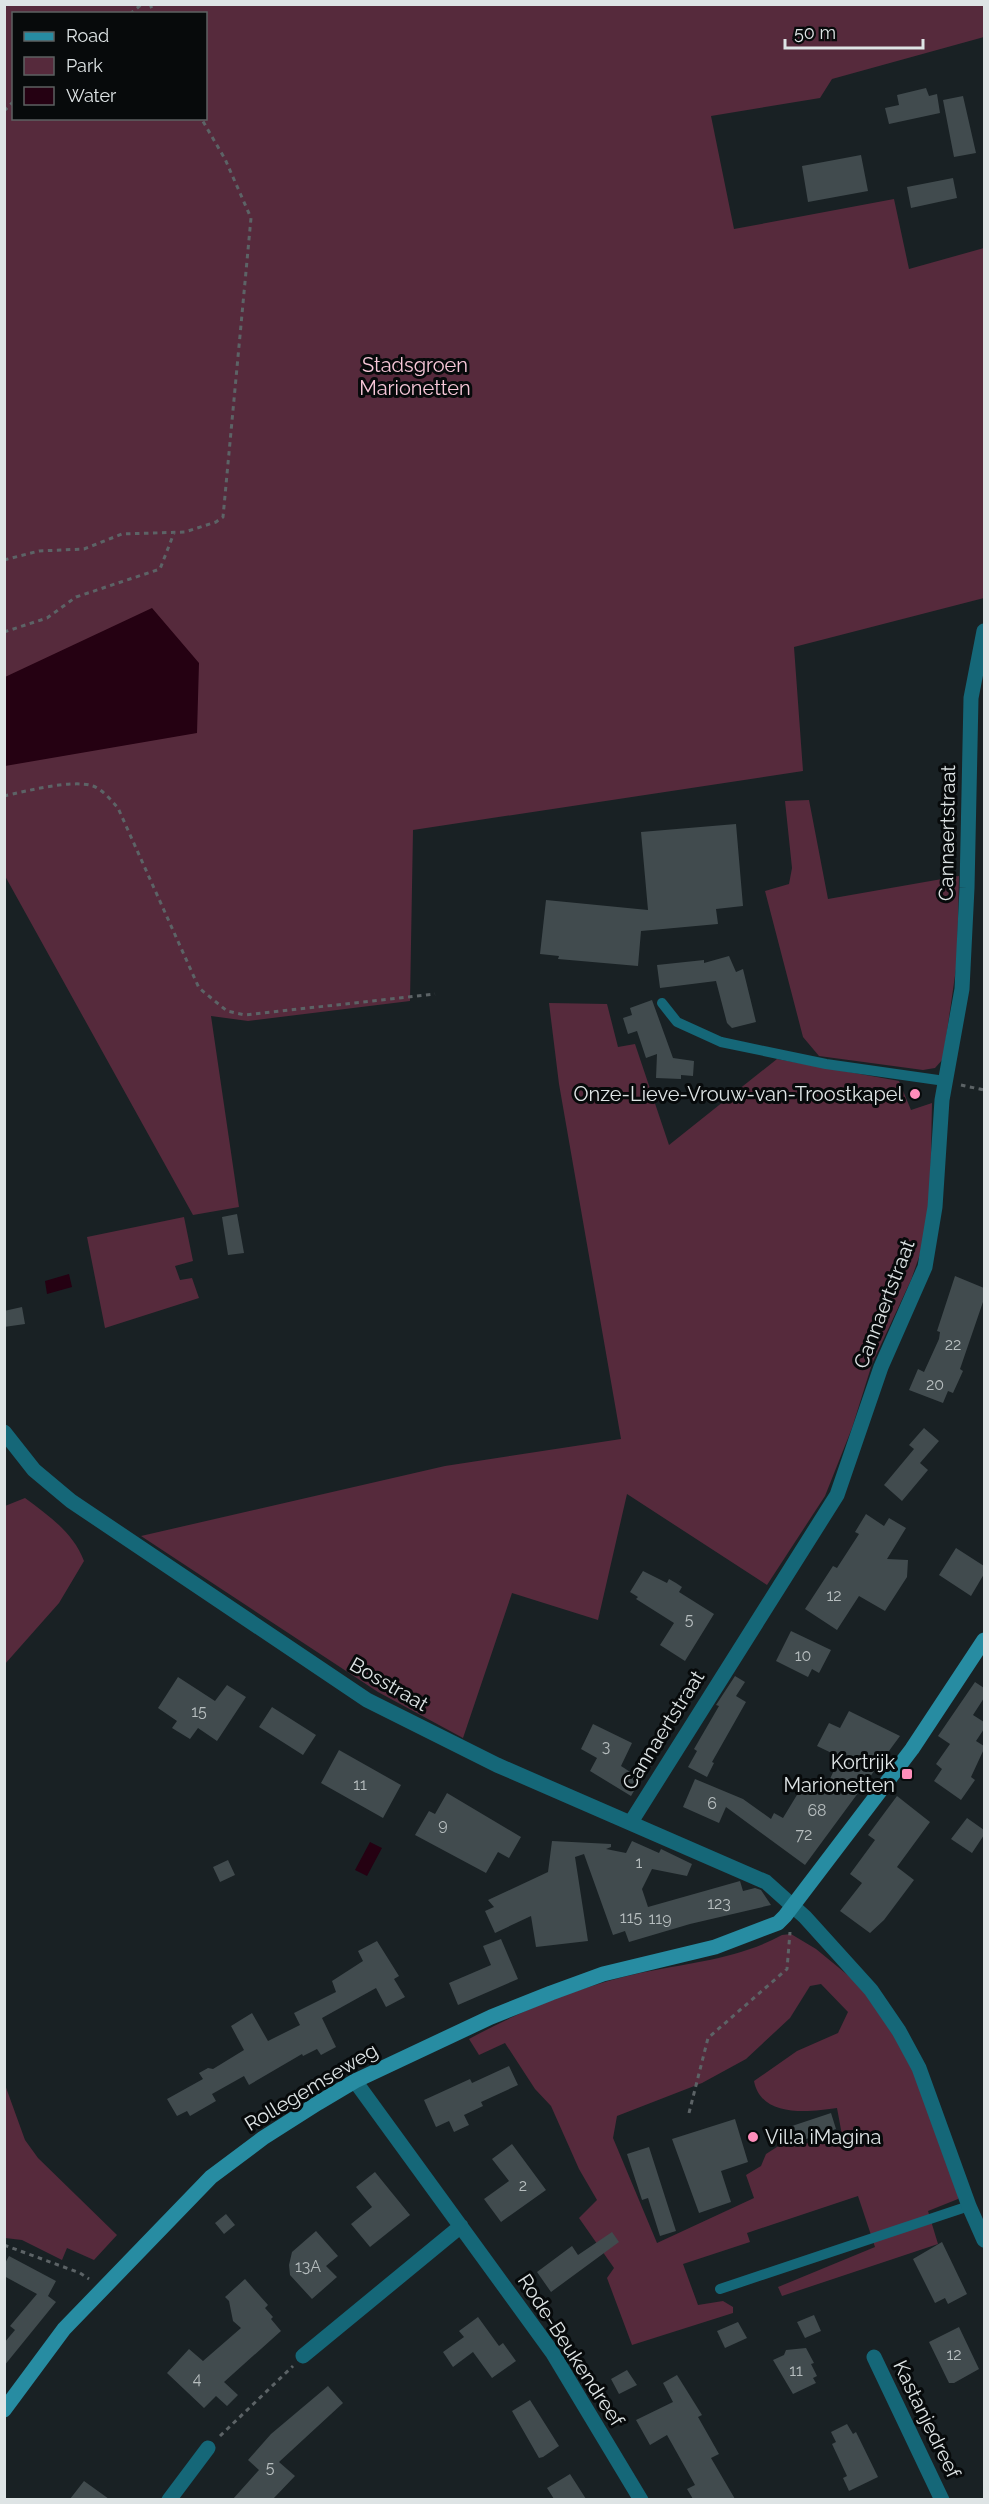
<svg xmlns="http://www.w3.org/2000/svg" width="989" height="2504" viewBox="0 0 989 2504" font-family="Raleway,sans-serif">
<rect width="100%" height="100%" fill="#192124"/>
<path fill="#562a3c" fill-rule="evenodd" d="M4,5h980v32l-152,42 -12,19 -109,18 23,113 160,-30 15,70 75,-21v350l-190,49 9,124 -390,59 -3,171 -162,20 -37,-5 28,191 -46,8 -188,-339zM14,14h192v104h-192z
M809,800l19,99 131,-23 -2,86 -14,97 -8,9 -12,2 -104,-14 -16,-19 -38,-146 24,-7 3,-16 -7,-67z
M549,1003l58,1 11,43 17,-3 34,101 108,-86 122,22 12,29 21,-7 -2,100 -4,34 -15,43 -39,84 -20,64 -27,68 -58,89 -140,-91 -29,126 -86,-27 -49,145 -85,-46 -237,-156 304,-70 176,-27 -62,-355z
M184,1217l9,44 -18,5 5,14 12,-2 7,20 -94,30 -18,-91z
M25,1498c24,18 48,34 59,63l-25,42 -54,61v-158z
M791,1934l25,15 50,41 32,47 24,52 39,104 -3,6 -30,12 10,33 -156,52 -4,-9 97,-40 -17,-51 -111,37 3,9 -67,22 15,41 25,-4 10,6v6l-101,32 -25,-67 7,-10 -35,-50 18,-18 -18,-31 -28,-63 -16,-17 -30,-46 -26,12 -10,-16c53,-29 112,-53 171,-66 48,-10 99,-14 142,-38zM821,1984l27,28 -10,21 -41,18 -43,30c7,37 55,31 83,27l5,27 -29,8 -33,2 -14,9 -5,12 -15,9 8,23 -97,45 -44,-105 4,-22 85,-33 44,-24 44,-41 20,-32z
M4,2082l21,58 13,18 79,77 -23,25 -27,-12 -5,12 -40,-20 -17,-2z"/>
<path fill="#250112" d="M152,608l47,55 -2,70 -192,33v-89z
M69,1274l3,13 -25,7 -2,-13z
M370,1842l12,6 -15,28 -12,-6z"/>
<path fill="#414b4e" d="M926,88l3,8 8,-2 3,19 -51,11 -4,-16 14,-3 -2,-10z
M963,96l13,57 -22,4 -11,-57z
M861,155l7,36 -60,11 -6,-36z
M953,178l4,20 -46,10 -4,-21z
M736,824l7,82 -27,3 2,15 -77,7 -3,35 -80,-7 1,-3 -19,-2 6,-54 102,10 -7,-78z
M729,956l7,16 7,-3 13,53 -24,6 -5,-5 -11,-42 -56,7 -3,-23 47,-5v3z
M652,1000l21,58 21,3 -1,15 -12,-1v4l-25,-1 1,-24 -11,4 -9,-27 -9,3 -5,-16 9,-3 -2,-7z
M237,1214l7,39 -16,2 -6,-38z
M955,1276l29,12v11l-24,70 3,2 -10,22 -5,-2 -5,12 -34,-13 9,-21 6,3 15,-33 1,-7 -3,-1z
M22,1307l3,17 -21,3v-16z
M924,1428l15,13 -19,22 8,7 -26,31 -18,-16 30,-36 -5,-4z
M866,1514l18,12 5,-8 17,10 -19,31 21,1 -1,17 -22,34 -26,-15 -22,34 -32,-21 28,-43 4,2 22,-34 -4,-2z
M956,1548l28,18v8l-13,22 -32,-21z
M643,1571l24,12 2,-4 7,4 6,4 -3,5 35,22 -29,47 -25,-16 14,-22 -38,-24 2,-2 -8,-5z
M791,1631l40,19 -12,23 -7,-4 -4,8 -32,-16z
M735,1676l10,6 -9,14 10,6 -34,60 2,1 -7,14 -19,-10 9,-16 -3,-2 25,-43 -3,-1z
M178,1677l37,24 12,-16 19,12 -29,44 -19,-13 -8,11 -18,-11 5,-7 -19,-13z
M975,1682l9,6v10l-11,17 11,7v7l-8,12 8,5v3l-13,28 4,3 -14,20 -27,-19 8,-12 -6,-5 14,-20 -12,-8z
M272,1707l44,28 -13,20 -44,-28z
M849,1711l51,25 -95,129 -79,-58 -7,16 -36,-16 12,-28 48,20 28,20 3,-6 9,5 23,-38 19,10 15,-33 -23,-11 12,-23 11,5z
M593,1724l39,19 -11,23 20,13 -10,17 -41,-25 7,-13 -16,-9z
M339,1750l62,35 -18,33 -62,-35z
M447,1793l74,44 -12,21 -11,-6 -12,21 -71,-38 14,-24 6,3z
M897,1796l33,26 -33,45 17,13 -30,40 -14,13 -30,-22 22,-28 -12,-9 25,-34 -7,-5z
M967,1818l17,12v5l-12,18 -21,-14z
M552,1841l59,3v3l-5,2 20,4 6,-12 27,12 2,-4 31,15 -5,12 -35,-7 -10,20 6,18 92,-26 3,10 12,-3 6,2 10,15 -81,19 -61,18 -4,-11 -12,4 -29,-81 -9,3 13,84 -52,6 -5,-31 -36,17 -10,-22 9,-4 -6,-7 60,-28z
M228,1860l7,15 -15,7 -7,-15z
M501,1939l17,40 -60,26 -9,-22 42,-18 -8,-19z
M377,1941l22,35 -5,3 11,18 -19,10 -10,-19 -54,30 14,29 -15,8 -4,-6 -14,7 -1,-2 -53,31 -5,-9 -32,18 4,7 -26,15 -3,-5 -10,5 -10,-17 36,-20 -4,-6 9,-5 5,1 31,-19 -13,-24 21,-13 16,28 32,-16 -6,-12 42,-21 -4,-11 31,-20 -5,-10z
M509,2066l9,19 -37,17 2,4 -19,9 5,10 -15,7 -5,-11 -13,6 -12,-27 46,-21 2,4z
M831,2113l5,16 -48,16 -5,-16z
M735,2119l13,43 -27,9 10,31 -32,11 -27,-74z
M512,2144l34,46 -45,32 -17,-23 25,-18 -17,-22z
M649,2147l27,84 -16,5 -12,-38 -6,2 -15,-46z
M375,2172l35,43 -40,32 -19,-23 21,-17 -16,-20z
M226,2214l9,11 -11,9 -9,-11z
M316,2231l22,25 -12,10 11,11 -25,22 -22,-24 -1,-10 3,-13z
M612,2232l7,10 -68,50 -14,-20 35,-26 6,9z
M942,2242l25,52 -19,10 -3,-6 -10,5 -22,-44z
M9,2256l47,25 -8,15 8,6 -52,64v-23l11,-13 -5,-4 27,-32 -33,-18v-11z
M245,2279l23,26 -3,3 8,9 -2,2 10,12 -57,51 14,13 -11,11 -11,-10 -12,12 -37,-35 22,-24 14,12 38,-33 -8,-7 -4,-20 -4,-4z
M814,2315l7,16 -16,7 -8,-16z
M478,2317l21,29 4,-3 13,18 -24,17 -19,-26 -20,15 -10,-15 21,-15 -5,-6z
M738,2322l9,16 -22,10 -8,-17z
M959,2327l20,42 -25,14h-5l-20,-41z
M806,2348l8,15 -3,1 6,12 -4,2 3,5 -23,11 -20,-34 11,-5 2,-5z
M627,2370l10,15 -18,9 -8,-15z
M677,2375l25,40 -4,2 21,37 -8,4 24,41h-42l-6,-10 8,-4 -28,-50 -17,10 -14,-25 37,-18 -10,-19z
M328,2386l15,17 -64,59 16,14 -22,23h-40l26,-29 -11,-10 23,-26z
M530,2400l29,46 -16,11 -4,1 -27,-47z
M847,2424l6,10 3,-2 22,45 -29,14 -6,-13 4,-2 -15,-32 4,-2 -5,-10z
M570,2474l16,25h-32l-7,-11z
M84,2481l25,18h-39z"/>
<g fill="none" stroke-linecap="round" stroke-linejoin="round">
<path stroke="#5c6366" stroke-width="3" stroke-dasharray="4.5 4.5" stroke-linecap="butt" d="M150,4l4,10
M130,14l12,-10
M4,111l10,-10
M4,560l35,-9 45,-2 38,-15 63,-2 31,-10 7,-5 28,-299 -26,-59 -24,-41
M4,632l43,-14 29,-21 84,-28 14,-36
M4,796c22,-5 69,-17 89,-10 10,4 18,14 25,22l81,180 28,23 18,4 190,-21
M961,1085l23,5
M689,2113l19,-75 79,-69 3,-37
M4,2245l76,28 9,6
M220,2436l73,-70"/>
<path stroke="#156778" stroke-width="10" d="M662,1003l15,19 44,20 105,22 119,17
M720,2289l249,-83"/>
<path stroke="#156778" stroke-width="15" d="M4,1432l30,38 37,31 296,199 130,65 269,117 39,35 66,73 28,41 20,37 50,138 15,34
M631,1822l206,-327 44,-128 44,-100 10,-60 7,-107 20,-111 5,-101 4,-190 13,-67
M355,2081l197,271 89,148
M303,2356l158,-130
M874,2357l68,143
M169,2500l39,-52"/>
<path stroke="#278ca2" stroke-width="15" d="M4,2410l60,-81 147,-152 52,-39 55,-35 37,-22 136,-64 60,-24 52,-19 112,-27 63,-24 7,-7 127,-167 72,-109"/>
</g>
<g fill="#ff8ebb" stroke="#070a0b" stroke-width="2">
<circle cx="915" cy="1094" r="6"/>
<rect x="901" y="1768" width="12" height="12" rx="3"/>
<circle cx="753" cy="2137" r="6"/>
</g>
<g text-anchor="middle" stroke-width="6" stroke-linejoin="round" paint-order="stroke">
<g font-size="16" fill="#b7bebf">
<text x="953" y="1350">22</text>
<text x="935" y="1390">20</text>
<text x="834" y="1601">12</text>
<text x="689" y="1625">5</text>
<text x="803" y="1661">10</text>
<text x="199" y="1717">15</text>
<text x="606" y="1752">3</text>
<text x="360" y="1790">11</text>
<text x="712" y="1809">6</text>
<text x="817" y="1816">68</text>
<text x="443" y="1830">9</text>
<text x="804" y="1840">72</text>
<text x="639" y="1868">1</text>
<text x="719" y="1909">123</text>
<text x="631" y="1923">115</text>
<text x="660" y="1924">119</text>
<text x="523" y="2191">2</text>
<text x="308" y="2272">13A</text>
<text x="954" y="2360">12</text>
<text x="796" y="2376">11</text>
<text x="197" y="2384">4</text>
<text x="270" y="2473">5</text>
</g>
<g font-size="20" fill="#f7c7d8" stroke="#070a0b">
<text x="415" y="372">Stadsgroen<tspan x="415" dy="23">Marionetten</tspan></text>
</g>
<g font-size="20" fill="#dee4e5" stroke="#070a0b">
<text transform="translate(947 833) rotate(-89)" y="7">Cannaertstraat</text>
<text transform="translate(884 1304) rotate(-69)" y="7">Cannaertstraat</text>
<text transform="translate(389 1684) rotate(30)" y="7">Bosstraat</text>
<text transform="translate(663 1730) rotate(-58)" y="7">Cannaertstraat</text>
<text transform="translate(311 2087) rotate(-31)" y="7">Rollegemseweg</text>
<text transform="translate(571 2350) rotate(57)" y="7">Rode-Beukendreef</text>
<text transform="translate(927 2419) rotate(64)" y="7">Kastanjedreef</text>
</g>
<g font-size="20" fill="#dee4e5" stroke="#070a0b" text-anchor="end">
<text x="903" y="1101">Onze-Lieve-Vrouw-van-Troostkapel</text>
<text x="895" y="1769">Kortrijk<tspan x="895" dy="23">Marionetten</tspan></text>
<text x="765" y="2144" text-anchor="start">Vil!a iMagina</text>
</g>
</g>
<rect width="989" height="2504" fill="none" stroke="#dee4e5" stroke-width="12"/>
<rect x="12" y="12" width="195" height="108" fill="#070a0b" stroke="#5d6162" stroke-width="1.5"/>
<rect x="24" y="32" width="30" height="9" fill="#278ca2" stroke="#5d6162" stroke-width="1.5"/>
<text x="66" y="42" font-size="18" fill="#dee4e5">Road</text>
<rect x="24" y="57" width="30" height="18" fill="#562a3c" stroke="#5d6162" stroke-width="1.5"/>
<text x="66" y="72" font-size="18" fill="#dee4e5">Park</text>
<rect x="24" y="87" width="30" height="18" fill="#250112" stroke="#5d6162" stroke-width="1.5"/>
<text x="66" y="102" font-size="18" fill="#dee4e5">Water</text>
<path d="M785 39v9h138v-9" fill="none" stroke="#dee4e5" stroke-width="3"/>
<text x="794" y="39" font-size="18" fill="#dee4e5" stroke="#070a0b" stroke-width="4.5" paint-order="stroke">50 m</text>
</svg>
